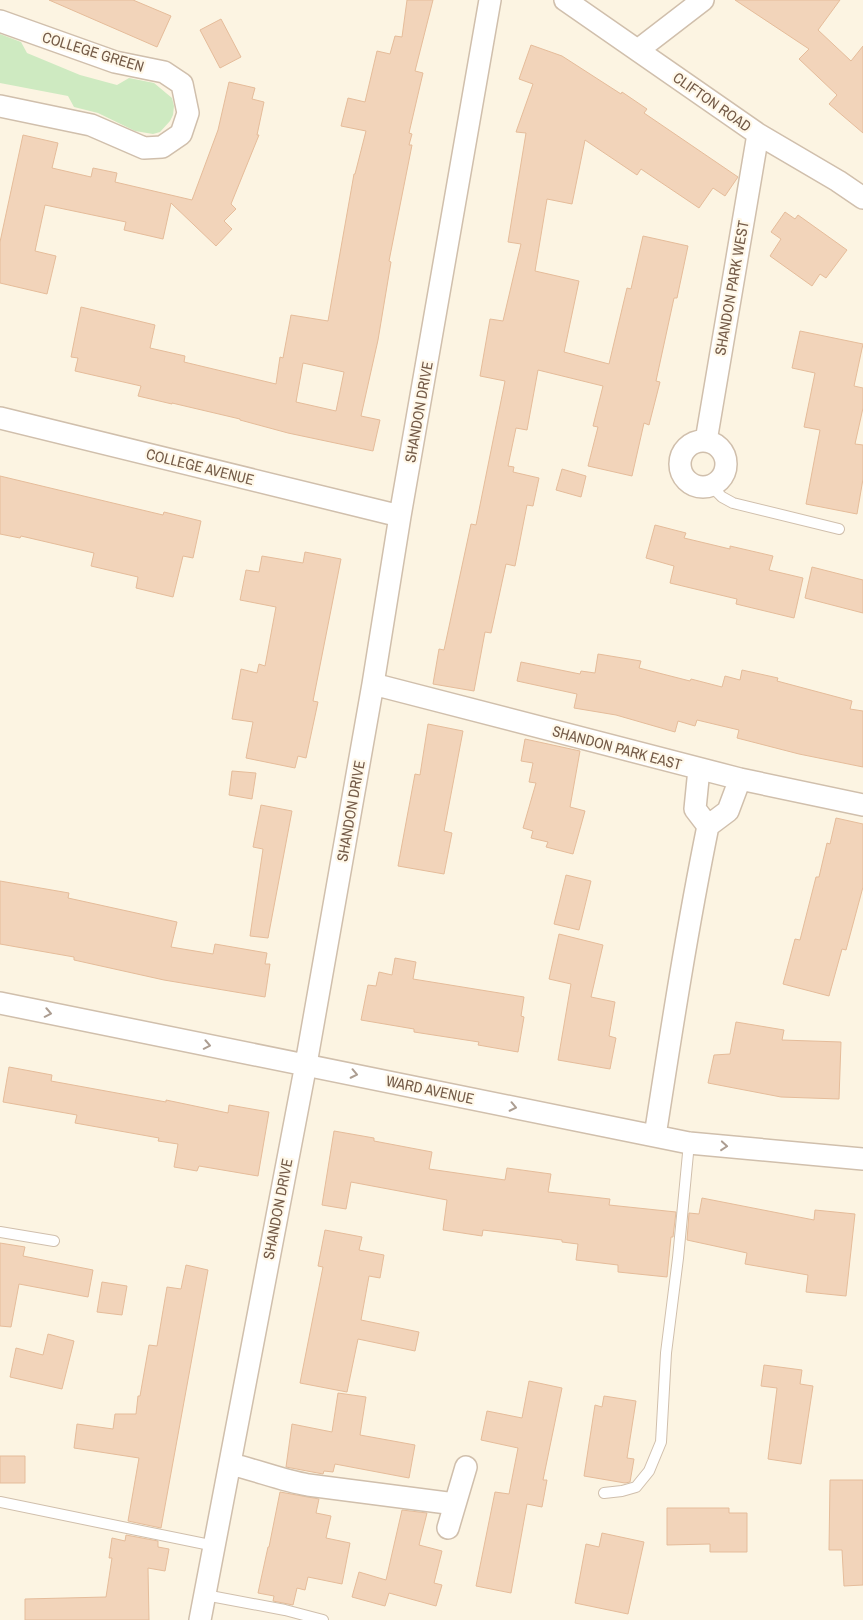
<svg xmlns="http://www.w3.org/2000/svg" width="863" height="1620" viewBox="0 0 863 1620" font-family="'Archivo Narrow',sans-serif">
<rect width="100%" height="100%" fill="#fcf4e2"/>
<path fill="#ceeac1" d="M0,34l21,8 6,11 53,22 37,10 12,-7 25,5 18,15 2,8 -1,9 -3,6 -10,11 -7,2 -18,-3 -37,-18 -24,-6 -6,-11 -68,-13z"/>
<path fill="#f2d4ba" stroke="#e5bc9a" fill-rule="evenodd" d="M49,0h84l38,16 -14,31z
M407,0h26l-18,71 8,2 -14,60 3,1 -3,11h3l-23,116 2,1 -13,78 -17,76 19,4 -7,31 -85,-18 -48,-13v-1l-68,-16v1l-34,-8 3,-10 -66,-15 3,-13 -7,-1 10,-50 74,18 -5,23 35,8 -1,6 92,22 4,-27 3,1 8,-43 37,6 26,-147h1l11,-43 -25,-5 7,-28 17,4 12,-51 13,3 5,-18 7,1zM303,363l41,9 -8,39 -40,-9z
M735,0h105l-22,30 33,31 12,-15v87l-34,-29 8,-9 -38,-36 10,-10z
M221,19l20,38 -21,11 -20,-38z
M531,45l31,11 59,38 1,-2 25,17 -3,4 94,64 -13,19 -12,-8 -14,20 -58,-39 -4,6 -52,-35 -13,64 -25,-5 -12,72 44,10 -15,71 45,12 18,-76 4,1 12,-53 45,10 -11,52h-3l-18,83 4,1 -11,43 -5,-2 -12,53 -44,-10 10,-39 -5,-1 10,-40 -65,-16 -11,60 -11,-2 -8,38 6,1 -1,5 26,6 -6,28 -6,-1 -12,61 -9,-2 -15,69 -6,-1 -11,59 -41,-7 6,-35 5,1 27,-126 5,1 29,-144 -25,-5 10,-57 13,2 18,-77 -13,-2 18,-109 -10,-1 17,-48 -14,-5z
M229,82l26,6 -3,11 12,3 -7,33h2l-28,69 5,5 -12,12 8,8 -16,17 -45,-43 -8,36 -39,-9 2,-8 -81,-17 -10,46 21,5 -9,38 -47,-11v-41l23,-107 35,8 -6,25 39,9 2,-9 24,5 -2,9 77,18 26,-70z
M785,212l10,7 3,-4 49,35 -21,28 -6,-4 -8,12 -42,-30 11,-17 -10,-7z
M800,331l63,13 -9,42 9,2v20l-8,36 8,1v34l-6,35 -51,-10 14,-74 -16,-3 11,-54 -23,-5z
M562,469l24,7 -5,21 -25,-7z
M0,476l163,39 1,-3 37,9 -8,37 -10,-2 -10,41 -37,-9 2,-11 -47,-11 3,-13 -73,-17 -1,2 -20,-4z
M655,525l31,8 -2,5 46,11v-3l43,10 -4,14 34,8 -9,40 -58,-14 1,-5 -67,-16 4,-17 -28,-8z
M305,552l36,7 -28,142 5,1 -12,56 -8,-2 -3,12 -49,-10 7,-36 -21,-3 9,-50 16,4 2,-9 6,2 11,-59 -36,-7 6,-30 13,2 3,-16 41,7z
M812,567l51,13v33l-58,-15z
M598,654l43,7 -2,7 51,13 1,-2 31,8 3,-11 15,4 2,-10 36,8 -1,3 75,20 -2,8 13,2v56l-64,-13 -62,-16 2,-8 -42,-10 -2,6 -17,-5 -3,11 -59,-17 -42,-7 3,-14 -60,-13 4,-19 59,12 1,-3 14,2z
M428,724l35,7 -19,100 8,2 -8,41 -46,-8 17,-92 5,1z
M525,739l55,12 -10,56 15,4 -12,43 -27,-7 2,-5 -17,-4 2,-7 -10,-3 13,-45 -7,-1 4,-19 -12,-2z
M232,771l24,2 -4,26 -23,-4z
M261,805l31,6 -24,127 -18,-2 13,-87 -10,-2z
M836,818l27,6v63l-17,63 -4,-1 -13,47 -46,-12 12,-45 5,1 16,-63h3l8,-34 3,1z
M566,875l25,6 -12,49 -25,-6z
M0,881l69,12 -1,5 109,24 -6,25 42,7 2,-10 52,9 -2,11h5l-5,33 -101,-17 -90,-20v-3l-74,-13z
M559,934l44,11 -12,52 24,5 -6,34 7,2 -6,31 -52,-9 13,-76 -22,-5z
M395,958l21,4 -3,17 111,18 -3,19 3,1 -6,35 -40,-7 1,-3 -65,-10v-3l-53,-9 7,-35 8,1 3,-14 13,3z
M736,1022l48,8 -2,10 59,2 -2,57 -58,-2 -73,-14 6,-28 16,-1z
M9,1067l43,8 -1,6 115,21v-2l62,13 1,-8 40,7 -11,64 -59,-10 -2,5 -23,-4 4,-23 -20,-3 1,-3 -84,-15 2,-8 -74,-13z
M334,1131l40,7v3l58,11 -3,17 76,11 2,-12 44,6 -3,18 62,7 -1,6 67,7 -3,25h-2l-4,40 -49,-5v-7l-42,-5 2,-16 -16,-2v-2l-79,-10 -1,6 -39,-6 4,-30 -96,-18 -5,27 -24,-4z
M702,1198l112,22 1,-10 40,4 -9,82 -40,-4 2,-17 -63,-11 2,-11 -60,-13 2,-27 10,1z
M325,1230l37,7 -3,13 25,5 -4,23 -11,-2 -8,44 58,12 -4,19 -57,-12 -11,53 -47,-9 23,-116 -5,-1z
M0,1243l25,4 -2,9 70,14 -5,27 -69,-13 -8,43 -11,-1z
M186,1265l22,5 -47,258 -33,-7 11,-63 -65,-10 3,-24 36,5 2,-15h21l2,-18h2l9,-51 8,1 10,-59 14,2z
M102,1282l25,4 -5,29 -25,-3z
M48,1334l26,7 -12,48 -52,-12 6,-29 27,7z
M764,1365l38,5 -2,14 13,2 -12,78 -33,-5 9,-71 -16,-2z
M529,1381l33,7 -19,92h4l-5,27 -15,-3 -16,89 -35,-7 19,-94 14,2 9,-46 -37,-8 6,-29 35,7z
M338,1393l28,4 -6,38 55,10 -6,33 -74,-14 -2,8 -9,-1 -1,3 -37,-7 6,-43 40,8z
M604,1396l32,5 -9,57 7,1 -4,23 -5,1 -41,-7 11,-71 7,2z
M0,1456h25v27h-25z
M830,1480h33v105l-19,1 -2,-36h-13z
M280,1492l39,7 -3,14 15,3 -5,22 24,5 -8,41 -34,-7 -3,13 -8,-2 -4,17 -20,-4 1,-5 -16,-3 10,-46h1z
M667,1508h62v5h18v39h-37v-8l-43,1z
M402,1510l25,3 -8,32 23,6 -8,32 8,2 -6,21 -47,-13 -4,13 -33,-9 7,-25 27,8z
M602,1533l42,9 -16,72 -53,-11 11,-59 13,3z
M126,1535l32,6v6l11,2 -4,22 -17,-3 1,52h-124v-21l81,-2 6,-39h-3l3,-20 13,3z"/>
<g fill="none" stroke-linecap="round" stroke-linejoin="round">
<defs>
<path id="lane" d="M711,486l11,11 11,6 106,26
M0,1232l54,9
M604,1493l18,-2 14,-4 13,-16 12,-29 5,-89 12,-95 11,-115
M0,1502l215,44
M205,1595l80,15 38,10"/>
<path id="street" d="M565,0l193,134 80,47 25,17
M0,21l115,41 49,10 18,12 6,29 -7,21 -19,13 -18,1 -53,-23 -91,-19
M638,50l65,-50
M0,418l400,98
M706,441l52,-307
M680 464a23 23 0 1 1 46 0a23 23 0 1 1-46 0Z
M373,684l367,95 123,26
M708,826l20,-15 12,-32
M0,1003l689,140 174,16
M655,1136c16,-103 32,-207 53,-310l-13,-17 4,-40
M230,1464c26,6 51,16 78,21l147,19
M448,1528l18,-61
M200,1620l106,-556 67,-380 27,-168 90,-516"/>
</defs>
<use href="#lane" stroke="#d0bfac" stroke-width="12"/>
<use href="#street" stroke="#d0bfac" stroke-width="24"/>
<use href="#lane" stroke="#fff" stroke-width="10"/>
<use href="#street" stroke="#fff" stroke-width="21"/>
</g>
<defs><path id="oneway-chevron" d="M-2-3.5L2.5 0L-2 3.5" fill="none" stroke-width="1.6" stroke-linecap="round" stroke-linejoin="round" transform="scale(1.25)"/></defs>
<g stroke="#ac9d91">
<use href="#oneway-chevron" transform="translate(48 1013) rotate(11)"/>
<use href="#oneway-chevron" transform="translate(207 1045) rotate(11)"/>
<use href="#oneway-chevron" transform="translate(354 1074) rotate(12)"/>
<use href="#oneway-chevron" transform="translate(513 1107) rotate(12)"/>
<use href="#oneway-chevron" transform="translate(724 1146) rotate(5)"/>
</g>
<g text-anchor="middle" stroke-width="4.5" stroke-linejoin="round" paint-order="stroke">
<g font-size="15" fill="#745b48" stroke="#fff8e9">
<text transform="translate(93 52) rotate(17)" y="5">COLLEGE GREEN</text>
<text transform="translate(712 102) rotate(35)" y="5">CLIFTON ROAD</text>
<text transform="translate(732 288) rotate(-80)" y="5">SHANDON PARK WEST</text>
<text transform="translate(419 412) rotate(-80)" y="5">SHANDON DRIVE</text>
<text transform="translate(200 467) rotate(14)" y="5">COLLEGE AVENUE</text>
<text transform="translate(617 748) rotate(15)" y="5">SHANDON PARK EAST</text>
<text transform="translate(351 811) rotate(-80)" y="5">SHANDON DRIVE</text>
<text transform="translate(430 1090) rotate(12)" y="5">WARD AVENUE</text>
<text transform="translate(278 1209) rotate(-79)" y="5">SHANDON DRIVE</text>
</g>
</g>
</svg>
